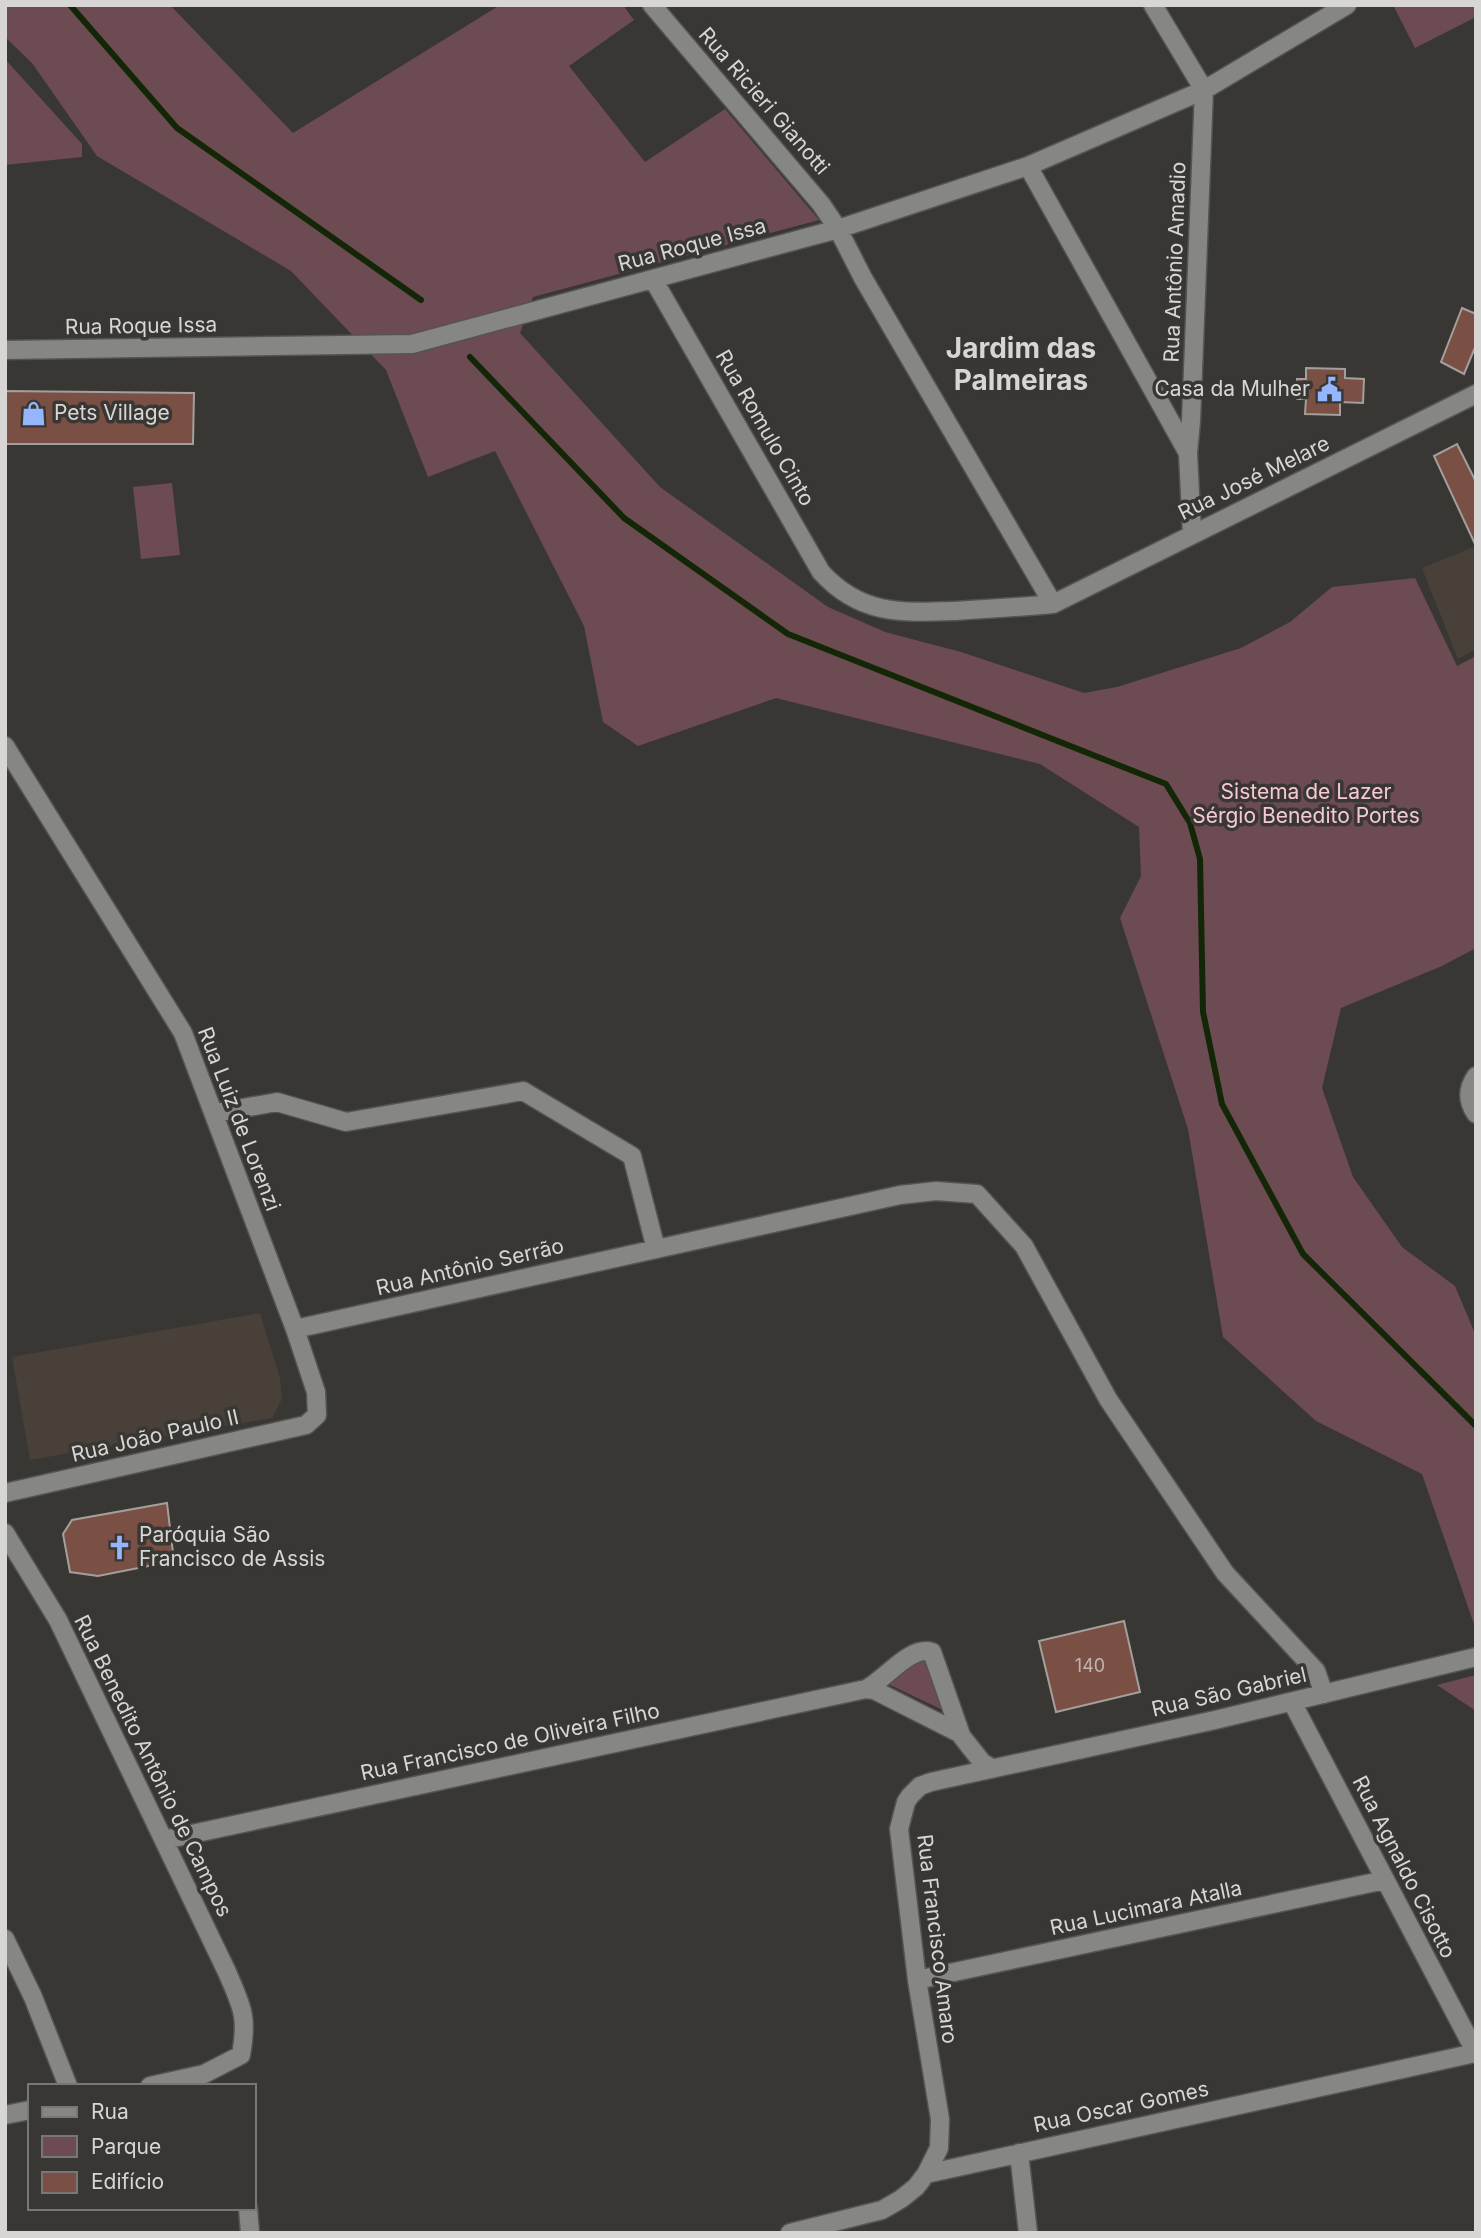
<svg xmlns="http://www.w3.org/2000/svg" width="1481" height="2238" viewBox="0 0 1481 2238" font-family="Inter,sans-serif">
<rect width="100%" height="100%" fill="#393734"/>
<path fill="#484039" d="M1476,546v103l-18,10 -36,-91z
M260,1313l20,65 2,21 -10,19 -242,42 -18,-103z"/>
<path fill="#6c4b53" d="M5,5h165l123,128 207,-128h123l11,15 -65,46 76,96 80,-53 94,111 -286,77 -13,36 140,154 168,120 57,25 76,20 123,41 33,-6 124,-39 49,-26 42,-35 83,-9 42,88 19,-10v292l-34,18 -101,42 -19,80 31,89 49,70 53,39 21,50v294l-54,-156 -106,-53 -93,-84 -35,-208 -68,-211 21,-42 -2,-49 -99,-63 -264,-66 -138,48 -35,-24 -19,-96 -89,-175 -67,26 -42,-107 -95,-99 -194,-115 -65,-93 -27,-26z
M1393,5h83v12l-61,31z
M5,59l77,85v13l-77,8z
M172,483l8,72 -39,4 -8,-72z
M928,1655l19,57 -59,-28z
M1476,1675v36l-39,-26z"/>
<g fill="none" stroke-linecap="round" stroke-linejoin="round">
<path stroke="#132706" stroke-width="6" d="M70,5l107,123 244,172
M470,357l154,161 164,116 378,150 24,39 10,36 3,153 19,92 81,150 173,172"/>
</g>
<path fill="#7a5044" stroke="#a39f9d" stroke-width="2" d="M1462,308l14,6v31l-12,29 -23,-12z
M1306,368l39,1v9l19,1 -1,24 -23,-1v13l-35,-1 1,-15h-9v-20h9z
M5,391l189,2 -1,51h-188z
M1457,444l19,38 -1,62 -41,-88z
M167,1503l7,58 -76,15 -28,-4 -7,-38 9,-14z
M1124,1621l16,71 -84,20 -17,-71z"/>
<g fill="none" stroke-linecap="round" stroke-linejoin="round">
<defs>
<path id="minor" d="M652,5l169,199 17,25 25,49 190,326
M1153,5l51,85 -13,331 -3,32 4,81
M1028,166l160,287
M653,279l168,293c39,43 80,41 134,39 33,-2 65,-4 98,-7l423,-210
M5,350l407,-6 426,-115 190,-63 176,-76 143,-85
M5,746l178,287 112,296 21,63 1,23 -11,10 -301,68
M1476,1076c-9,13 -9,25 0,38
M215,1113l62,-11 69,20 177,-31 109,65 24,93
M295,1329l605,-134 36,-4 41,3 47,52 84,153 117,174 91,98 8,23
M5,1533l53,87 169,352c15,35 21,44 14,83l-37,19 -54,12
M866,1689c20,-10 44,-44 66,-37l29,83
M1292,1702l184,351
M164,1840l702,-151 8,1 85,43 23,29 9,6
M5,1939l28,58 35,89
M917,1980l468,-100
M5,2115l25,-5
M1019,2153l9,80
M926,2174l549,-121
M248,2208l2,25
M790,2233l92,-23 19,-11 15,-12 10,-13 13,-26 1,-29 -23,-139 -18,-151 7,-27 4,-6 10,-10 11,-4 284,-62 261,-63"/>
</defs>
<use href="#minor" stroke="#555451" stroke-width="21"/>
<use href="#minor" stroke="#868685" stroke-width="18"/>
</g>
<defs>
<symbol id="civic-bare" viewBox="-9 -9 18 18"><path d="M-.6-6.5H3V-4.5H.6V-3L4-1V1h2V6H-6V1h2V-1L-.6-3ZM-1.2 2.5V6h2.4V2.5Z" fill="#95b6fd" stroke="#393734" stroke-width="2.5" paint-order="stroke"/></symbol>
<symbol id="shop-bare" viewBox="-9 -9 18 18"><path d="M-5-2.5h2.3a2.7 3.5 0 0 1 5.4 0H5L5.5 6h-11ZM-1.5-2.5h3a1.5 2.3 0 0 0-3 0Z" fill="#95b6fd" stroke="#393734" stroke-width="2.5" paint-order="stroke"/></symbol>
<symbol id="church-bare" viewBox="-9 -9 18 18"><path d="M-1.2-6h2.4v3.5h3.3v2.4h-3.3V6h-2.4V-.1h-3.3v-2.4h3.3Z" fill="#95b6fd" stroke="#393734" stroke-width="2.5" paint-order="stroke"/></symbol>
</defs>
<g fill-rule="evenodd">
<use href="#civic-bare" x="1312" y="372" width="35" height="35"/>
<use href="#shop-bare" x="16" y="396" width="35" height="35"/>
<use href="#church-bare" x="102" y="1530" width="35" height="35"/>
</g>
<g text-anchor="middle" stroke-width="7" stroke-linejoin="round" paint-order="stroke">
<g font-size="18" fill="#c0b4b0">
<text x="1090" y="1672">140</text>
</g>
<g font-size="21" fill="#d7d6d4" stroke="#393734">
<text transform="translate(764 101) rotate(49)" y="7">Rua Ricieri Gianotti</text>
<text transform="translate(692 245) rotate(-15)" y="7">Rua Roque Issa</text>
<text transform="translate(1175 262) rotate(-88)" y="7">Rua Antônio Amadio</text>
<text transform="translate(141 326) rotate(-1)" y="7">Rua Roque Issa</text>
<text transform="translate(765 428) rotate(60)" y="7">Rua Romulo Cinto</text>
<text transform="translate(1254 478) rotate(-26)" y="7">Rua José Melare</text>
<text transform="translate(239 1119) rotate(69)" y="7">Rua Luiz de Lorenzi</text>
<text transform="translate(470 1267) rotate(-13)" y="7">Rua Antônio Serrão</text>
<text transform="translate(155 1436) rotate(-13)" y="7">Rua João Paulo II</text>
<text transform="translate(1229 1692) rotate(-13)" y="7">Rua São Gabriel</text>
<text transform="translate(510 1742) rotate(-12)" y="7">Rua Francisco de Oliveira Filho</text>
<text transform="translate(153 1766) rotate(64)" y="7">Rua Benedito Antônio de Campos</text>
<text transform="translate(1404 1867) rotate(63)" y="7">Rua Agnaldo Cisotto</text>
<text transform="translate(1146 1908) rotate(-12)" y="7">Rua Lucimara Atalla</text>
<text transform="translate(937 1939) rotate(83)" y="7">Rua Francisco Amaro</text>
<text transform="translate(1121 2107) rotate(-12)" y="7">Rua Oscar Gomes</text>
</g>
<g font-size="21" fill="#d7d6d4" stroke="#393734" text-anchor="start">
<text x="1310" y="396" text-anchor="end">Casa da Mulher</text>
<text x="54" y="420">Pets Village</text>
<text x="139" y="1542">Paróquia São<tspan x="139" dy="24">Francisco de Assis</tspan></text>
</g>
<g font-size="21" fill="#f7c8d3" stroke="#393734">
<text x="1306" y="799">Sistema de Lazer<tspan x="1306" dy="24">Sérgio Benedito Portes</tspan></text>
</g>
<g font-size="28" font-weight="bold" fill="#d7d6d4" stroke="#393734">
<text x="1021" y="358">Jardim das<tspan x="1021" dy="32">Palmeiras</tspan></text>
</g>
</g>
<rect width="1481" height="2238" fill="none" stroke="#d7d6d4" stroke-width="14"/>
<rect x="28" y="2084" width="228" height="126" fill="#393734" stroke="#787774" stroke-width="2"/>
<rect x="42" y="2107" width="35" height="10" fill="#868685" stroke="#787774" stroke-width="2"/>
<text x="91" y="2119" font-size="21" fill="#d7d6d4">Rua</text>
<rect x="42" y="2136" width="35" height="21" fill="#6c4b53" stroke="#787774" stroke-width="2"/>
<text x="91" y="2154" font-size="21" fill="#d7d6d4">Parque</text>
<rect x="42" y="2172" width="35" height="21" fill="#7a5044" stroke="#787774" stroke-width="2"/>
<text x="91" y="2189" font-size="21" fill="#d7d6d4">Edifício</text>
</svg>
